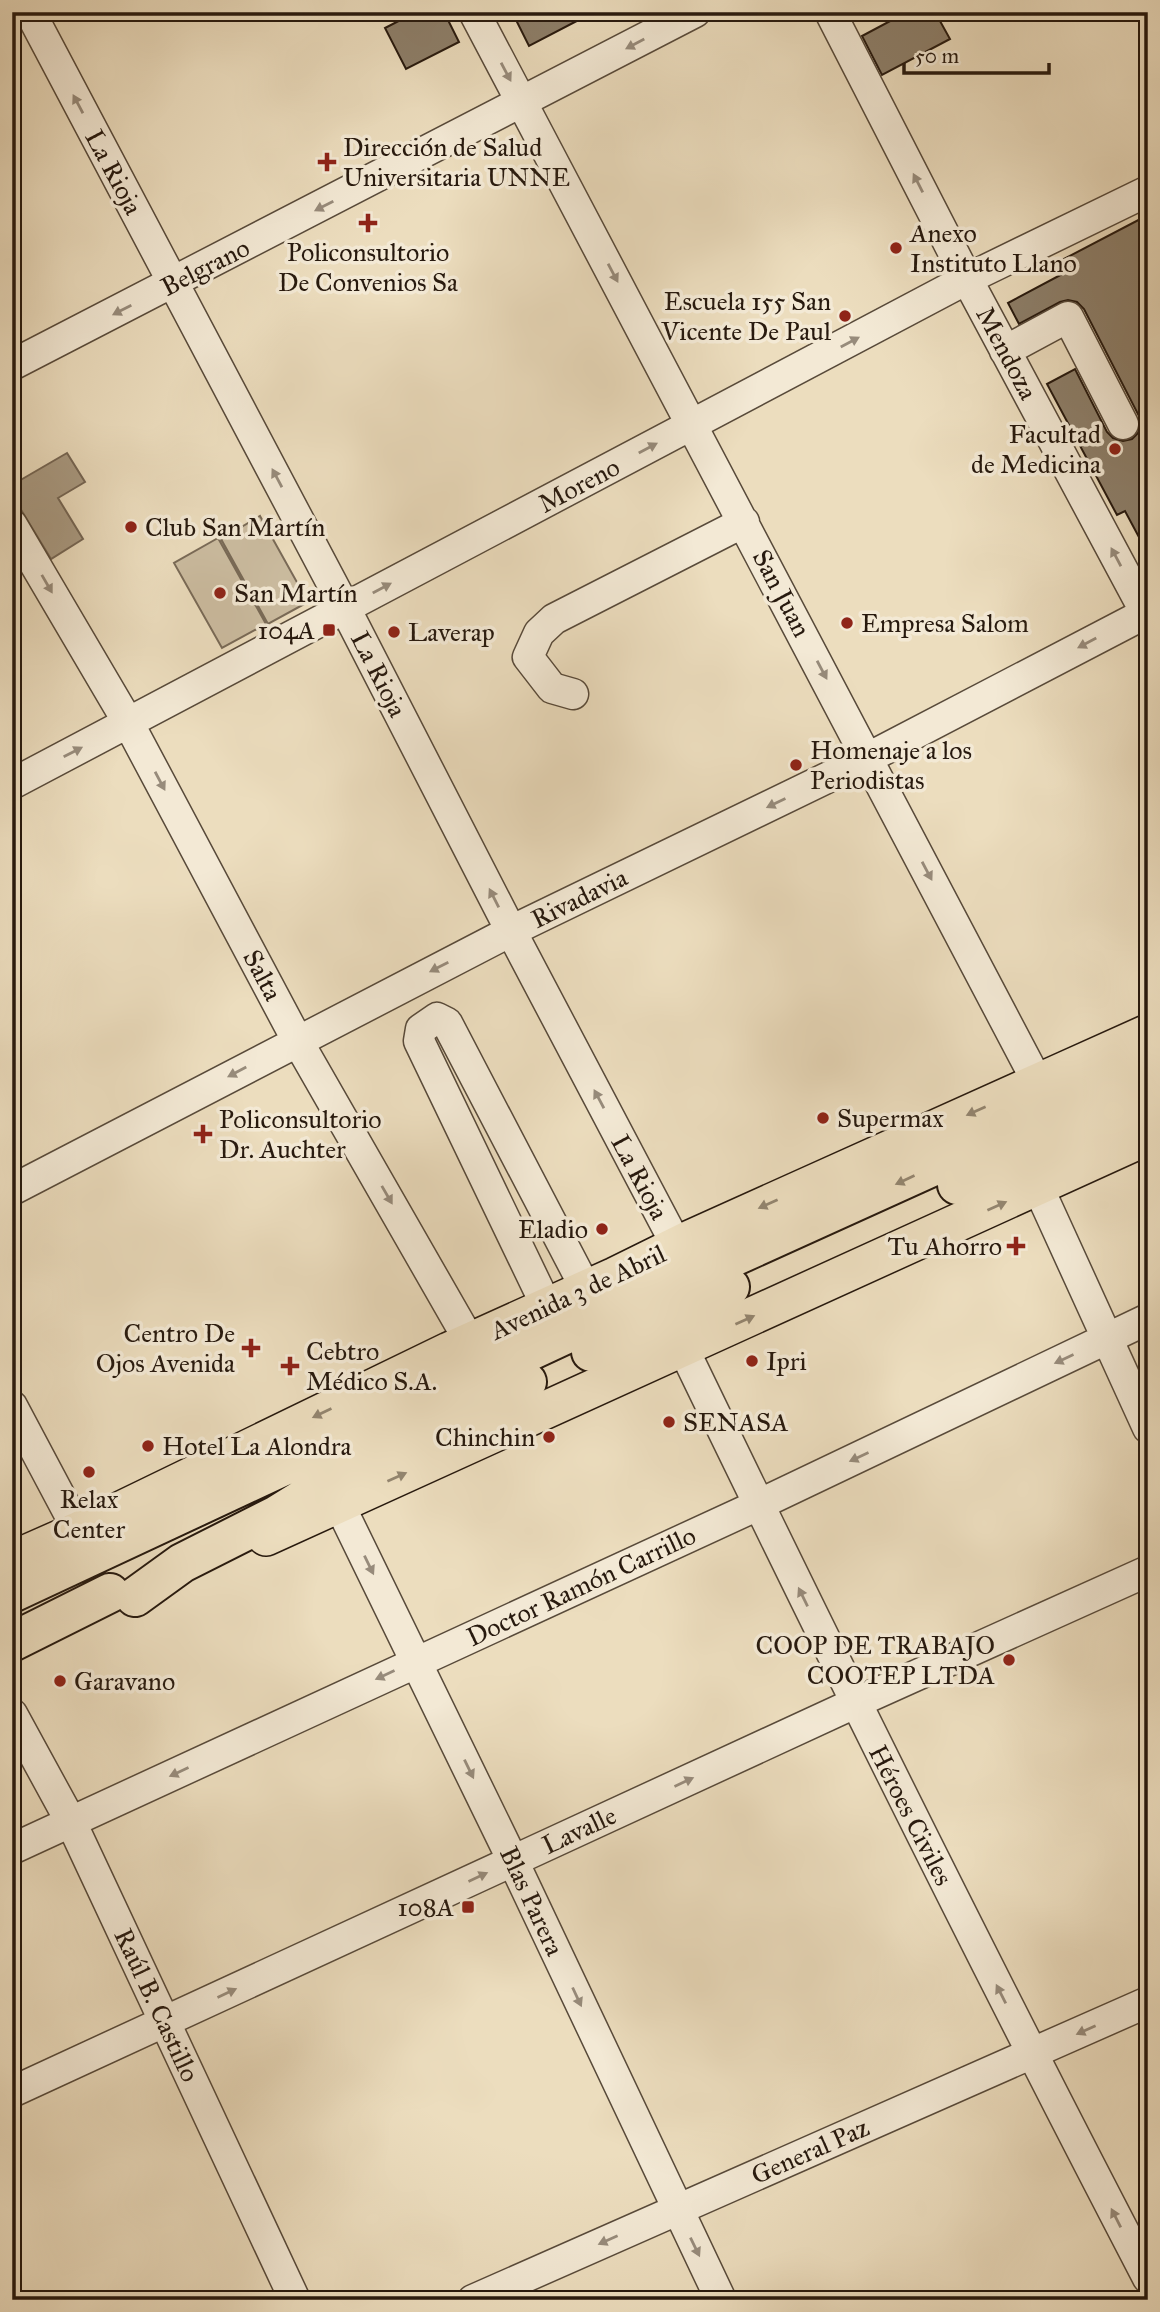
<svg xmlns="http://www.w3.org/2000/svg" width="1160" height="2312" viewBox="0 0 1160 2312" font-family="'IM FELL Great Primer',serif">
<rect width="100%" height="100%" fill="#ecddbe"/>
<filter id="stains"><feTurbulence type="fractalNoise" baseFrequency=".00286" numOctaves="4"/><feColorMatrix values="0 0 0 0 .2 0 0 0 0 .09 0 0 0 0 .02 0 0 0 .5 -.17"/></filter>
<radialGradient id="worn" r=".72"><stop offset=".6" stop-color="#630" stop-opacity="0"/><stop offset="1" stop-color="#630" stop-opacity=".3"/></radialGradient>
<path fill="#cbbca0" stroke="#796a57" stroke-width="2" d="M260,516l48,86 -40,22 -47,-85z
M218,538l48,86 -44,24 -48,-85z"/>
<path fill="#a99a82" stroke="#756654" stroke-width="2" d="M67,453l18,29 -27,16 25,41 -32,20 -39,-64v-10z"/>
<path fill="#8d7f6a" stroke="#27190e" stroke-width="2" d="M416,12h28l15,30 -53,27 -21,-41z
M527,12h67l-65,34 -14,-28z
M907,12h28l15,27 -68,36 -20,-39z
M1148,215v339l-23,-43 -8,4 -70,-131 28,-15 32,63 6,6 10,3 9,-2 6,-6 2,-9 -1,-8 -55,-107 -7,-7 -9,-2 -8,2 -41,22 -11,-21 60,-32 -6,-11z"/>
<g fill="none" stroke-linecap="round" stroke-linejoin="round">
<defs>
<path id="minor" d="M30,12l315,596 166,323 166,315v21
M474,12l564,1071 -2,22
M830,12l137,267 181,338
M1005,351l63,-34 55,107
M12,365l683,-353
M12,525l117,199 168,316 184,321
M573,694l-21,-6 -24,-31 11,-24 15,-14 190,-97
M12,784l955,-505 181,-88
M1036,1165l2,22 110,241
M12,1190l499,-259 357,-173 280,-146
M547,1307l-128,-266 2,-12 16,-11 10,5 139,266
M680,1327l3,21c151,313 305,623 465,930
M12,1406l77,145
M339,1504l174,357 208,439
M12,1714l59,108 224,478
M12,1849l746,-344 390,-186
M12,2092l843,-389 293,-132
M473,2300l675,-298"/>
<path id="major" d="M266,1537l882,-401
M12,1560l68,-30 369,-179 166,-75 75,-37 458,-206"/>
<path id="highway" d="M957,1185l191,-86
M591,1352l139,-65
M401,1440l126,-58
M97,1521l60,-13
M12,1593l666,-311 470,-213
M135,1597l47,-34 95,-48 116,-72
M12,1642l98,-49"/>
</defs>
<use href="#minor" stroke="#584a3a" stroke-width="33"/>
<use href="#major" stroke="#27190e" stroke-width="40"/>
<use href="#highway" stroke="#27190e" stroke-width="42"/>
<use href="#minor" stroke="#f3e9d5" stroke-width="30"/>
<use href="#major" stroke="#ecddbe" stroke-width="37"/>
<use href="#highway" stroke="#ecddbe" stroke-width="38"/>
</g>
<defs><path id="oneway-solid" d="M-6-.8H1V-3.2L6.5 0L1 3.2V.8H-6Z" transform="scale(1.75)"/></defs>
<g fill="#978b7b">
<use href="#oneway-solid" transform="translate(635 44) rotate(152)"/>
<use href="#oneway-solid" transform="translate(506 72) rotate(62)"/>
<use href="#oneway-solid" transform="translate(78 104) rotate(-118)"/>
<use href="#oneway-solid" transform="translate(918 183) rotate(-117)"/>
<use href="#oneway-solid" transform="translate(324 206) rotate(153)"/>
<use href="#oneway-solid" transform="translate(613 273) rotate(62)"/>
<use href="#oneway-solid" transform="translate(122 310) rotate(153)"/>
<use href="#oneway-solid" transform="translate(850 342) rotate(-28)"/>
<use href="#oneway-solid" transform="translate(648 448) rotate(-28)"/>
<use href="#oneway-solid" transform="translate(277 478) rotate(-118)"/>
<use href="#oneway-solid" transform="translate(1116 557) rotate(-118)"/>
<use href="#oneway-solid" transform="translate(47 584) rotate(60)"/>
<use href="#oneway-solid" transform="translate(382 588) rotate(-28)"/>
<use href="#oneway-solid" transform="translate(1087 643) rotate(152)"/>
<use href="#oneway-solid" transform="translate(822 670) rotate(62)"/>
<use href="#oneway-solid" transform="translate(73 752) rotate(-27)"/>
<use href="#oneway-solid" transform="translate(160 781) rotate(62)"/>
<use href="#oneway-solid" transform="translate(776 803) rotate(154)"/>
<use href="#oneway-solid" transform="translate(927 871) rotate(62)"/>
<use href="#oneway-solid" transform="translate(494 898) rotate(-117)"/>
<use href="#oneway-solid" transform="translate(439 967) rotate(153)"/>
<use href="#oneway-solid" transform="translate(237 1072) rotate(152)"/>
<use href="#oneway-solid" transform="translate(599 1099) rotate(-118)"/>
<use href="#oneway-solid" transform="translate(387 1195) rotate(60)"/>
<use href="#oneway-solid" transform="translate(1064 1359) rotate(155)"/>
<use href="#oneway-solid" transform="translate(859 1457) rotate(155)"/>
<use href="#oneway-solid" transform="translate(369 1565) rotate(64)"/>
<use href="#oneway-solid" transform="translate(803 1597) rotate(-116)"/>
<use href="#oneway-solid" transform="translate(385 1675) rotate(155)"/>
<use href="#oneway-solid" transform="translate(469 1769) rotate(64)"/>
<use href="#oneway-solid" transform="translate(179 1772) rotate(155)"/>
<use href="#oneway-solid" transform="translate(684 1782) rotate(-25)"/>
<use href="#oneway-solid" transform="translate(478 1877) rotate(-25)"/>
<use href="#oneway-solid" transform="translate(227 1993) rotate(-25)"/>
<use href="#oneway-solid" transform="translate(1001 1994) rotate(-117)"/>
<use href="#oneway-solid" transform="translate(577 1997) rotate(65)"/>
<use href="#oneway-solid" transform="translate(1086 2030) rotate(156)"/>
<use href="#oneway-solid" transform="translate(1116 2218) rotate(-117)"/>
<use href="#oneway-solid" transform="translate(608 2240) rotate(156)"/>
<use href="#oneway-solid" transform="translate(695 2247) rotate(64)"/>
</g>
<g fill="#93856f">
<use href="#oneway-solid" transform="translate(976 1111) rotate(156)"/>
<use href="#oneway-solid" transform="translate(905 1180) rotate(155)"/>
<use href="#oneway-solid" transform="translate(768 1204) rotate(156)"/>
<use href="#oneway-solid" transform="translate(997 1206) rotate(-24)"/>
<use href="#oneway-solid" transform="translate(745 1320) rotate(-24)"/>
<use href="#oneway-solid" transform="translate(322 1413) rotate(154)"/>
<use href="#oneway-solid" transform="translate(397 1477) rotate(-24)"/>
</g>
<g fill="#8f2418" stroke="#f3e9d5" stroke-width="2.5">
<path d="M323.5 151.5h7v7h7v7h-7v7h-7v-7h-7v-7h7z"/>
<path d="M364.5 212.5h7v7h7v7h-7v7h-7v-7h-7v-7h7z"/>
<circle cx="896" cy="248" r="7"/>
<circle cx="845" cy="316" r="7"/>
<circle cx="1115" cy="449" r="7"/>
<circle cx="131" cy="527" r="7"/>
<circle cx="220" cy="593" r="7"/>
<circle cx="847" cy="623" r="7"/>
<rect x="322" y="623" width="14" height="14" rx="3.5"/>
<circle cx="394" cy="632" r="7"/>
<circle cx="796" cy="765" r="7"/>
<circle cx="823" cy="1118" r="7"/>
<path d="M199.5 1123.5h7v7h7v7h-7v7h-7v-7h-7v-7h7z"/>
<circle cx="602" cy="1229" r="7"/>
<path d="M1012.5 1235.5h7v7h7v7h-7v7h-7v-7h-7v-7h7z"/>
<path d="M247.5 1337.5h7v7h7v7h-7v7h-7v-7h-7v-7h7z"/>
<circle cx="752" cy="1361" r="7"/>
<path d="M286.5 1355.5h7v7h7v7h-7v7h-7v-7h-7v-7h7z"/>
<circle cx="669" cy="1422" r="7"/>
<circle cx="549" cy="1437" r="7"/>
<circle cx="148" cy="1446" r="7"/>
<circle cx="89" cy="1472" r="7"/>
<circle cx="1009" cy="1660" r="7"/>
<circle cx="60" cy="1681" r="7"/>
<rect x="461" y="1900" width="14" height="14" rx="3.5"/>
</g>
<g text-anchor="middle" stroke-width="7" stroke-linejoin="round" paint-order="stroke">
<g font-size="26" fill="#27190e" stroke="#f3e9d5" text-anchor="start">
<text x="343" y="156">Dirección de Salud<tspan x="343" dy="30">Universitaria UNNE</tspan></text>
<text x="910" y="242">Anexo<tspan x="910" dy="30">Instituto Llano</tspan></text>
<text x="368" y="261" text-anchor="middle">Policonsultorio<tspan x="368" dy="30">De Convenios Sa</tspan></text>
<text x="831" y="310" text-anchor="end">Escuela 155 San<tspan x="831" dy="30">Vicente De Paul</tspan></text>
<text x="1101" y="443" text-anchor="end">Facultad<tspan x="1101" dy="30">de Medicina</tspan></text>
<text x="145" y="536">Club San Martín</text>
<text x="234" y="602">San Martín</text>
<text x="861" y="632">Empresa Salom</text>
<text x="315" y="639" text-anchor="end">104A</text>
<text x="408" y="641">Laverap</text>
<text x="810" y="759">Homenaje a los<tspan x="810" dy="30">Periodistas</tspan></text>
<text x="837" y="1127">Supermax</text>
<text x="219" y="1128">Policonsultorio<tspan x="219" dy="30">Dr. Auchter</tspan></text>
<text x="588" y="1238" text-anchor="end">Eladio</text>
<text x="1002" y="1255" text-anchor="end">Tu Ahorro</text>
<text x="235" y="1342" text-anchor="end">Centro De<tspan x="235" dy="30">Ojos Avenida</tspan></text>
<text x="306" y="1360">Cebtro<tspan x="306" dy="30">Médico S.A.</tspan></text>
<text x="766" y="1370">Ipri</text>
<text x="683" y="1431">SENASA</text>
<text x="535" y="1446" text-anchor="end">Chinchin</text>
<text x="162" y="1455">Hotel La Alondra</text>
<text x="89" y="1508" text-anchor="middle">Relax<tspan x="89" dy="30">Center</tspan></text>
<text x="995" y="1654" text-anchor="end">COOP DE TRABAJO<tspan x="995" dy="30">COOTEP LTDA</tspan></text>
<text x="74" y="1690">Garavano</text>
<text x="454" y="1916" text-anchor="end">108A</text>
</g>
<g font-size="26" fill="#27190e" stroke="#f3e9d5">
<text transform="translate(114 172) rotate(62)" y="9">La Rioja</text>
<text transform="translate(205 267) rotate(-27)" y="9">Belgrano</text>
<text transform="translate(1007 353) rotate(62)" y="9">Mendoza</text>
<text transform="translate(579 485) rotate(-28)" y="9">Moreno</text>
<text transform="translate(782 593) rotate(62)" y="9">San Juan</text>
<text transform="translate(379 674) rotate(63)" y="9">La Rioja</text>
<text transform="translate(579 898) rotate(-26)" y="9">Rivadavia</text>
<text transform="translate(263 975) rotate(62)" y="9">Salta</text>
<text transform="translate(640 1177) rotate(62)" y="9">La Rioja</text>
<text transform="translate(578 1292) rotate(-25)" y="9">Avenida 3 de Abril</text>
<text transform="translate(581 1586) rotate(-25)" y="9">Doctor Ramón Carrillo</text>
<text transform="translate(911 1815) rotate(63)" y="9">Héroes Civiles</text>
<text transform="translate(579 1830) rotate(-25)" y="9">Lavalle</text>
<text transform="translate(532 1901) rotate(65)" y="9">Blas Parera</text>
<text transform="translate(157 2005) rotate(65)" y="9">Raúl B. Castillo</text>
<text transform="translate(810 2151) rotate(-24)" y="9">General Paz</text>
</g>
</g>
<rect width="1160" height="2312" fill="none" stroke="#ecddbe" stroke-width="42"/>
<rect x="14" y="14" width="1132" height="2284" fill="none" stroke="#27190e" stroke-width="3.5"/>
<rect x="21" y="21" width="1118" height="2270" fill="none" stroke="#27190e" stroke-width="2"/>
<path d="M904 63v10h145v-10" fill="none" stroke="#27190e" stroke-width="3.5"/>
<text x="915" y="63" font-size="21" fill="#27190e" stroke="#f3e9d5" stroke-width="5" paint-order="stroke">50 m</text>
<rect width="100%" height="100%" filter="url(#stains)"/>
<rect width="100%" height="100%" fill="url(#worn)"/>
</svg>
